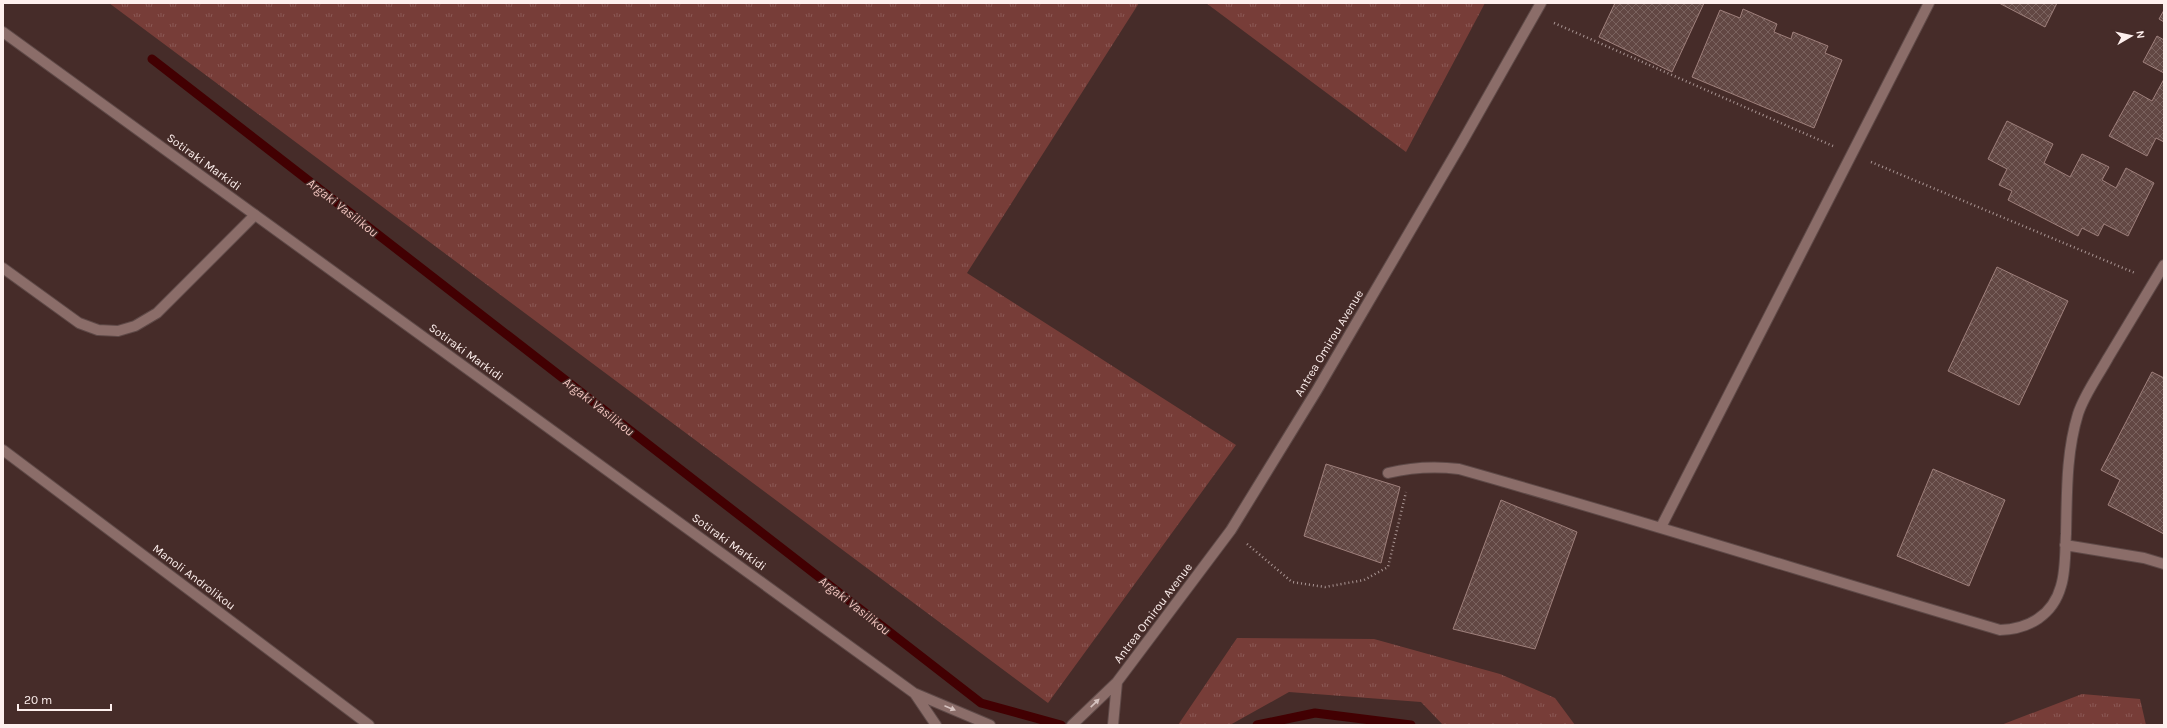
<svg xmlns="http://www.w3.org/2000/svg" width="2167" height="728" viewBox="0 0 2167 728" font-family="Karla,sans-serif">
<defs>
<pattern id="grass-tufts" width="24" height="20" patternUnits="userSpaceOnUse"><rect width="24" height="20" fill="#773d38"/><path d="M3 7l-1-3M5 7V3M7 7l1-3M15 17l-1-3M17 17v-4M19 17l1-3" fill="none" stroke="#8b5955"/></pattern>
<pattern id="building-cross-hatch" width="8" height="8" patternUnits="userSpaceOnUse"><rect width="8" height="8" fill="#624743"/><path d="M0 0l8 8M0 8l8-8" fill="none" stroke="#7a625e"/></pattern>
</defs>
<rect width="100%" height="100%" fill="#462c29"/>
<path fill="url(#grass-tufts)" d="M109,3h1030l-172,270 269,172 -188,258z
M1206,3h279l-79,149z
M1237,638l137,1 126,35 55,24 20,27h-132l-22,-23 -132,-10 -59,33h-52z
M2082,694l58,5 6,26h-145z"/>
<g fill="none" stroke-linecap="round" stroke-linejoin="round">
<path stroke="#420002" stroke-width="9" d="M152,59l829,644 80,22
M1257,725l58,-12 96,12"/>
</g>
<path fill="url(#building-cross-hatch)" stroke="#9f807c" d="M1615,3h89l-32,69 -73,-35z
M1999,3h58l-12,24z
M1743,9l34,15 -3,8 17,7 2,-7 35,14 -3,7 17,7 -28,68 -122,-51 28,-67 20,8z
M2164,10v12l-5,-3z
M2157,36l7,4v33l-21,-11z
M2164,79v63l-8,-4 -9,18 -38,-20 25,-45 18,10z
M2007,121l46,23 -9,19 26,14 12,-23 27,13 -7,13 14,8 10,-20 28,15 -26,53 -24,-12 -6,12 -16,-8 -4,8 -70,-36 4,-9 -13,-6 8,-16 -19,-10z
M1997,267l71,34 -49,104 -71,-34z
M2152,372l12,6v156l-56,-29 12,-25 -19,-10z
M1326,464l74,23 -19,76 -77,-27z
M1933,469l72,31 -36,86 -72,-30z
M1501,500l76,32 -42,117 -82,-20z"/>
<g fill="none" stroke-linecap="round" stroke-linejoin="round">
<defs>
<path id="service" d="M3,268l76,55 19,7 20,1 17,-5 22,-13 98,-98"/>
<path id="minor" d="M3,450l366,275
M1388,473c25,-6 46,-7 71,-4 181,51 361,108 541,161 29,-1 53,-15 61,-44 5,-16 4,-36 5,-52 1,-40 0,-81 12,-120 6,-19 20,-38 30,-56 19,-31 37,-62 56,-93
M1661,527l268,-524
M2065,545l79,13 20,6
M1072,725l45,-43 114,-152 86,-140 144,-246 80,-141
M1113,725l4,-43"/>
<path id="tertiary" d="M3,32l911,661 76,32
M915,694l21,31"/>
</defs>
<use href="#service" stroke="#5e4947" stroke-width="12"/>
<use href="#minor" stroke="#5e4947" stroke-width="12"/>
<use href="#tertiary" stroke="#5e4947" stroke-width="12"/>
<path stroke="#aa9694" stroke-width="2.5" stroke-dasharray="1 3" stroke-linecap="butt" d="M1554,23l279,123
M1871,162l264,111
M1247,544l45,38 33,5 39,-7 24,-13 18,-75"/>
<use href="#service" stroke="#8b6d69" stroke-width="10"/>
<use href="#minor" stroke="#8b6d69" stroke-width="10"/>
<use href="#tertiary" stroke="#8b6d69" stroke-width="10"/>
</g>
<defs><path id="oneway-solid" d="M-6-.8H1V-3.2L6.5 0L1 3.2V.8H-6Z"/></defs>
<g fill="#d6c2bf">
<use href="#oneway-solid" transform="translate(1095 703) rotate(-44)"/>
<use href="#oneway-solid" transform="translate(950 708) rotate(23)"/>
</g>
<g text-anchor="middle" stroke-width="3" stroke-linejoin="round" paint-order="stroke">
<g font-size="12" fill="#fef0ee" stroke="#462c29">
<text transform="translate(204 162) rotate(36)" y="4">Sotiraki Markidi</text>
<text transform="translate(1329 343) rotate(-59)" y="4">Antrea Omirou Avenue</text>
<text transform="translate(466 352) rotate(36)" y="4">Sotiraki Markidi</text>
<text transform="translate(729 542) rotate(36)" y="4">Sotiraki Markidi</text>
<text transform="translate(194 577) rotate(37)" y="4">Manoli Androlikou</text>
<text transform="translate(1153 613) rotate(-53)" y="4">Antrea Omirou Avenue</text>
</g>
<g font-size="13" font-style="italic" fill="#f2c5bf" stroke="#462c29">
<text transform="translate(343 207) rotate(38)" y="5">Argaki Vasilikou</text>
<text transform="translate(599 406) rotate(38)" y="5">Argaki Vasilikou</text>
<text transform="translate(855 605) rotate(38)" y="5">Argaki Vasilikou</text>
</g>
</g>
<rect width="2167" height="728" fill="none" stroke="#fef0ee" stroke-width="8"/>
<g transform="translate(2131 36) rotate(81)" stroke="#462c29" stroke-width="3" paint-order="stroke">
<path d="M0-3L7 15L0 10L-7 15Z" fill="#fef0ee"/>
<text y="-6" font-size="11" font-weight="bold" text-anchor="middle" fill="#fef0ee">N</text>
</g>
<path d="M18 704v6h93v-6" fill="none" stroke="#fef0ee" stroke-width="2"/>
<text x="24" y="704" font-size="12" fill="#fef0ee" stroke="#462c29" stroke-width="3" paint-order="stroke">20 m</text>
</svg>
